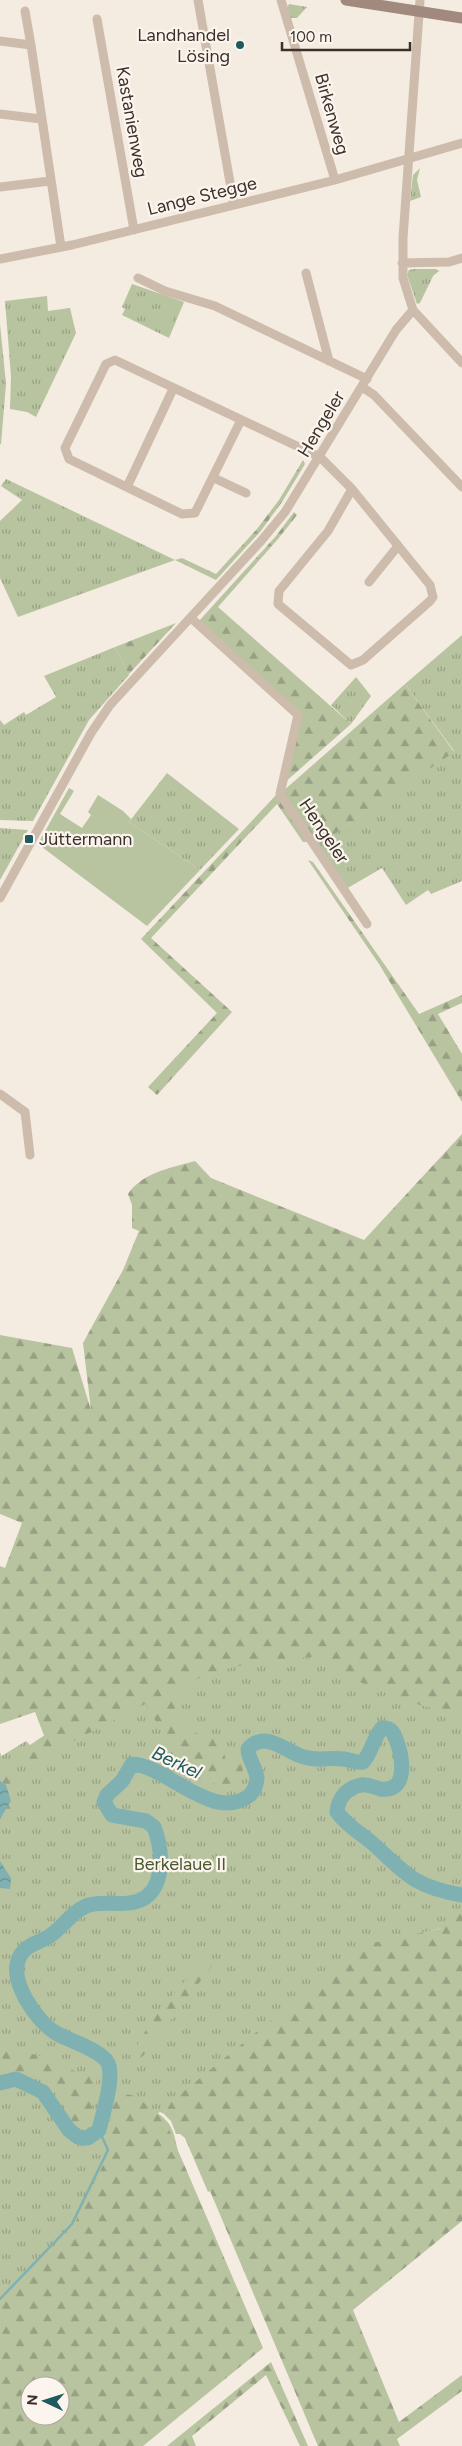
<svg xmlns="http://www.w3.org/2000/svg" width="462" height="2446" viewBox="0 0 462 2446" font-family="Figtree,sans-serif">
<defs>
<pattern id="grass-tufts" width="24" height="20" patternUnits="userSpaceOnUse" patternTransform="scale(1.25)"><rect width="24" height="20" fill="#b8c4a0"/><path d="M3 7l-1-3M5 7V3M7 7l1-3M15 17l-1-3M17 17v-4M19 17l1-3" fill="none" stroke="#97a083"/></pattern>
<pattern id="forest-firs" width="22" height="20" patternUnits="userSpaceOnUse" patternTransform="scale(1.25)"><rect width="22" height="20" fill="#b8c4a0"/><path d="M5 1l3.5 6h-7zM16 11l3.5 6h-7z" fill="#97a083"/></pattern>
<pattern id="water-waves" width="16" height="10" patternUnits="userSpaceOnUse" patternTransform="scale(1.25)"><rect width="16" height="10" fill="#7fb0b2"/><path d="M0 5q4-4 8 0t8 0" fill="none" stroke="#699091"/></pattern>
</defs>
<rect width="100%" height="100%" fill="#f4ebe1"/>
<path fill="url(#grass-tufts)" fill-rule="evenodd" d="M289,4l18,3 -10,11h-7l-3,-10z
M420,168l-3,12 4,17 -11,4 3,-26z
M414,269h22l3,2 -6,5 -13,27 -3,1 -10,-29 2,-5z
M132,284l52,18 -15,36 -47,-23 3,-6 -3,-2z
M47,296l1,15 22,-3 6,25 -40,84 -9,-5 -17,-3 1,-33 -6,-75z
M0,324l6,60 -5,60h-1z
M6,479l169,81 -157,57 -18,-39v-57l22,-21 -21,-14z
M462,635v246l-31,13 -3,-4 -22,15 -24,-37 -36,21 -29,-43 137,-95 -49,-67z
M115,647l14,28 -40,45 -56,101 -33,-1v-100l4,5 20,-13 2,3 30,-18 -12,-21z
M356,677l15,19 -20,28 -20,-19z
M167,773l72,56 -39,41 -71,-48z
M0,828l28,2 -28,50z
M151,1615l311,78v230l-103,26 -187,153 -8,12 -4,-2 -3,2c16,8 17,20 21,37l-112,236 16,33h-53l-29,-56v-607l26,-16 4,4 55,-37zM30,2386h30v30h-30z"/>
<path fill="url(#forest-firs)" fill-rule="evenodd" d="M303,460l2,4 -23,38 -22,30 -44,48 -41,-20 7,-2 34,16 41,-45 22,-29z
M294,512l3,3 -19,24 -60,68 133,117 -67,59 17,-70 -102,-92 77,-85z
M176,623l-47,51v1l-14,-28z
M405,684l49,68 -137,94 -35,-54z
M277,794l30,48h-4l-26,-38 -126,134 81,74 -75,83 -9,-8 69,-74 -76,-74z
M308,860l5,2 106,152 43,-19v8l-24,11 24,40v48l-83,-138z
M462,1134v580l-39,-8 -24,-8 -66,-27 -19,-14h-7c-31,5 -129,8 -132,49 -2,25 26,28 46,35l5,20 3,1 12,-3 2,7 -1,13 -5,2 -1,6 -3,2 -44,-13 -13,-10 -16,-38 -15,-24 -121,63 -12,-11 33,-18 -10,-26 -35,12v-158l5,2 17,-45 -22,-9v-179l72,13 19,62 -8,-67 40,-73 16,-39 -7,-3v-23l-4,-11c15,-22 43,-26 67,-33l16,17 153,62z
M0,1752l16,48 -2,7 -14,18z
M0,1853l18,36 -15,10h-3z
M454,1908l8,3v310l-109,89 46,112 63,-47v16l-65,48 3,7h-82l-108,-255 -2,1 -23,-54 -5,-4h-4l-5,-13 -7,-7 8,-13 191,-156 76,-16 9,-5z
M205,1958h4l5,4 -5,8 -66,86 -5,3 -4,-3c5,-27 52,-75 71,-98z
M5,2050c34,-1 60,21 92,28l-9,53 -4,1c-13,-7 -17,-22 -24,-35 -11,-21 -40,-25 -60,-22v-22z
M112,2089l3,3 20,4 29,22 99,230 -120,98h-143v-144l74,-77 36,-74 -5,-10c15,-22 -3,-33 7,-52zM30,2386h30v30h-30z
M271,2362l37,84h-8l-34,-71 -74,61 4,10h-29z"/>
<path fill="#b8c4a0" d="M166,297l14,6 -10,24 -14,-6z
M69,788l5,3 -14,23 22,14 9,-13 -3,-3 10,-17 25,16 8,8 -2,3 71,48 -53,56 -109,-82z"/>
<path fill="url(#water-waves)" d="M0,1781l6,4 5,16 -11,18z
M0,1861l11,17 -1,11 -10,-1z"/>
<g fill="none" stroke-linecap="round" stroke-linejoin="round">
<path stroke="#7fb0b2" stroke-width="2.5" d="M0,2299l72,-75 36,-74 -9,-20"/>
<path stroke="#7fb0b2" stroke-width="15" d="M0,2083l16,-4 27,13 26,38 9,7 10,1 11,-8c4,-17 14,-47 10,-64 -3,-15 -40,-25 -53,-33 -20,-12 -49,-54 -36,-77 6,-11 18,-13 28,-19 14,-8 23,-25 38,-31 15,-6 33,0 49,-4 32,-8 28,-52 19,-75l-8,-6 -34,-6 -8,-13 3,-7 15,-14 10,-17c34,1 82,60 118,31 4,-4 7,-12 7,-17 -1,-11 -9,-19 -9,-29 4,-5 10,-8 17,-8 13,1 24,11 36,15 16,6 27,1 43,3 7,1 11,4 19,3 9,-10 10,-24 19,-34 10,-1 12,6 15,14 6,17 11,51 -17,47 -6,-2 -13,-5 -19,-4 -14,3 -23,13 -24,27 9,13 22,20 34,30 35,31 42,45 91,53"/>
<path stroke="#cdbbac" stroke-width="9" d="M198,0l36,205
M281,0l54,180
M420,0l-17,238v40l10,32 49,53
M25,11l6,34
M97,19l37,211
M0,41l31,4 30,202
M0,114l41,5
M0,187l50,-6
M0,259l72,-14 263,-65 127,-37
M402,263l47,-1 13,-4
M306,273l23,88
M138,278l27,13 50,15 152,73
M362,387l12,8 88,92
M241,420l-46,93 -13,1 -113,-55 -4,-11 41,-84 9,-4 205,97 32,32 78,96 3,12 -3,4 -67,59 -12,5 -73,-61 1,-13 49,-60 24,-42
M214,478l32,15
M127,487l46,-98
M369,582l29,-36
M191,618l107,97 -18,79 87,130
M0,898l91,-165 19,-28 151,-164 24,-29 111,-182 17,-20
M0,1094l25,18 5,43"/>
<path stroke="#a18a7d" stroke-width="11" d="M346,0l116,18"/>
</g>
<g fill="#1f5a5e" stroke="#fbf5ee" stroke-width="2">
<circle cx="240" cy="45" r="5"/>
<rect x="24" y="834" width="10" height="10" rx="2.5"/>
</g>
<g text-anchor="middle" stroke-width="4.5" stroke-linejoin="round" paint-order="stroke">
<g font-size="18" fill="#3b302b" stroke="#fbf5ee" text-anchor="end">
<text x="230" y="41">Landhandel<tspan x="230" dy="21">Lösing</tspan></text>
<text x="39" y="845" text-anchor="start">Jüttermann</text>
</g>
<g font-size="18" fill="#3b302b" stroke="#fbf5ee">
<text transform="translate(332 114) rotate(74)" y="6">Birkenweg</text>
<text transform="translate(132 122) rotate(80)" y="6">Kastanienweg</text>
<text transform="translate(202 196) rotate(-14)" y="6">Lange Stegge</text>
<text transform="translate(321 424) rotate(-59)" y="6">Hengeler</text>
<text transform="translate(324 831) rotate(56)" y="6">Hengeler</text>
</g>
<g font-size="18" fill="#4a5a2e" stroke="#fbf5ee">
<text x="180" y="1870">Berkelaue II</text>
</g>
<g font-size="19" font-style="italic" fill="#1f5a5e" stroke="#fbf5ee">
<text transform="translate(177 1762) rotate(25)" y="7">Berkel</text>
</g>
</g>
<g transform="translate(45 2401) rotate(274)"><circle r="24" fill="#fbf5ee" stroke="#aea6a0"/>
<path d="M0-4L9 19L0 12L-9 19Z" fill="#1f5a5e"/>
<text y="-8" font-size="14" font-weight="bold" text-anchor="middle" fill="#3b302b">N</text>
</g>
<path d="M282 42v8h128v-8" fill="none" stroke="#3b302b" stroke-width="2.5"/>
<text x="290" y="42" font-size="15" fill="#3b302b" stroke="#fbf5ee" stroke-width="4" paint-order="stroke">100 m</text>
</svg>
